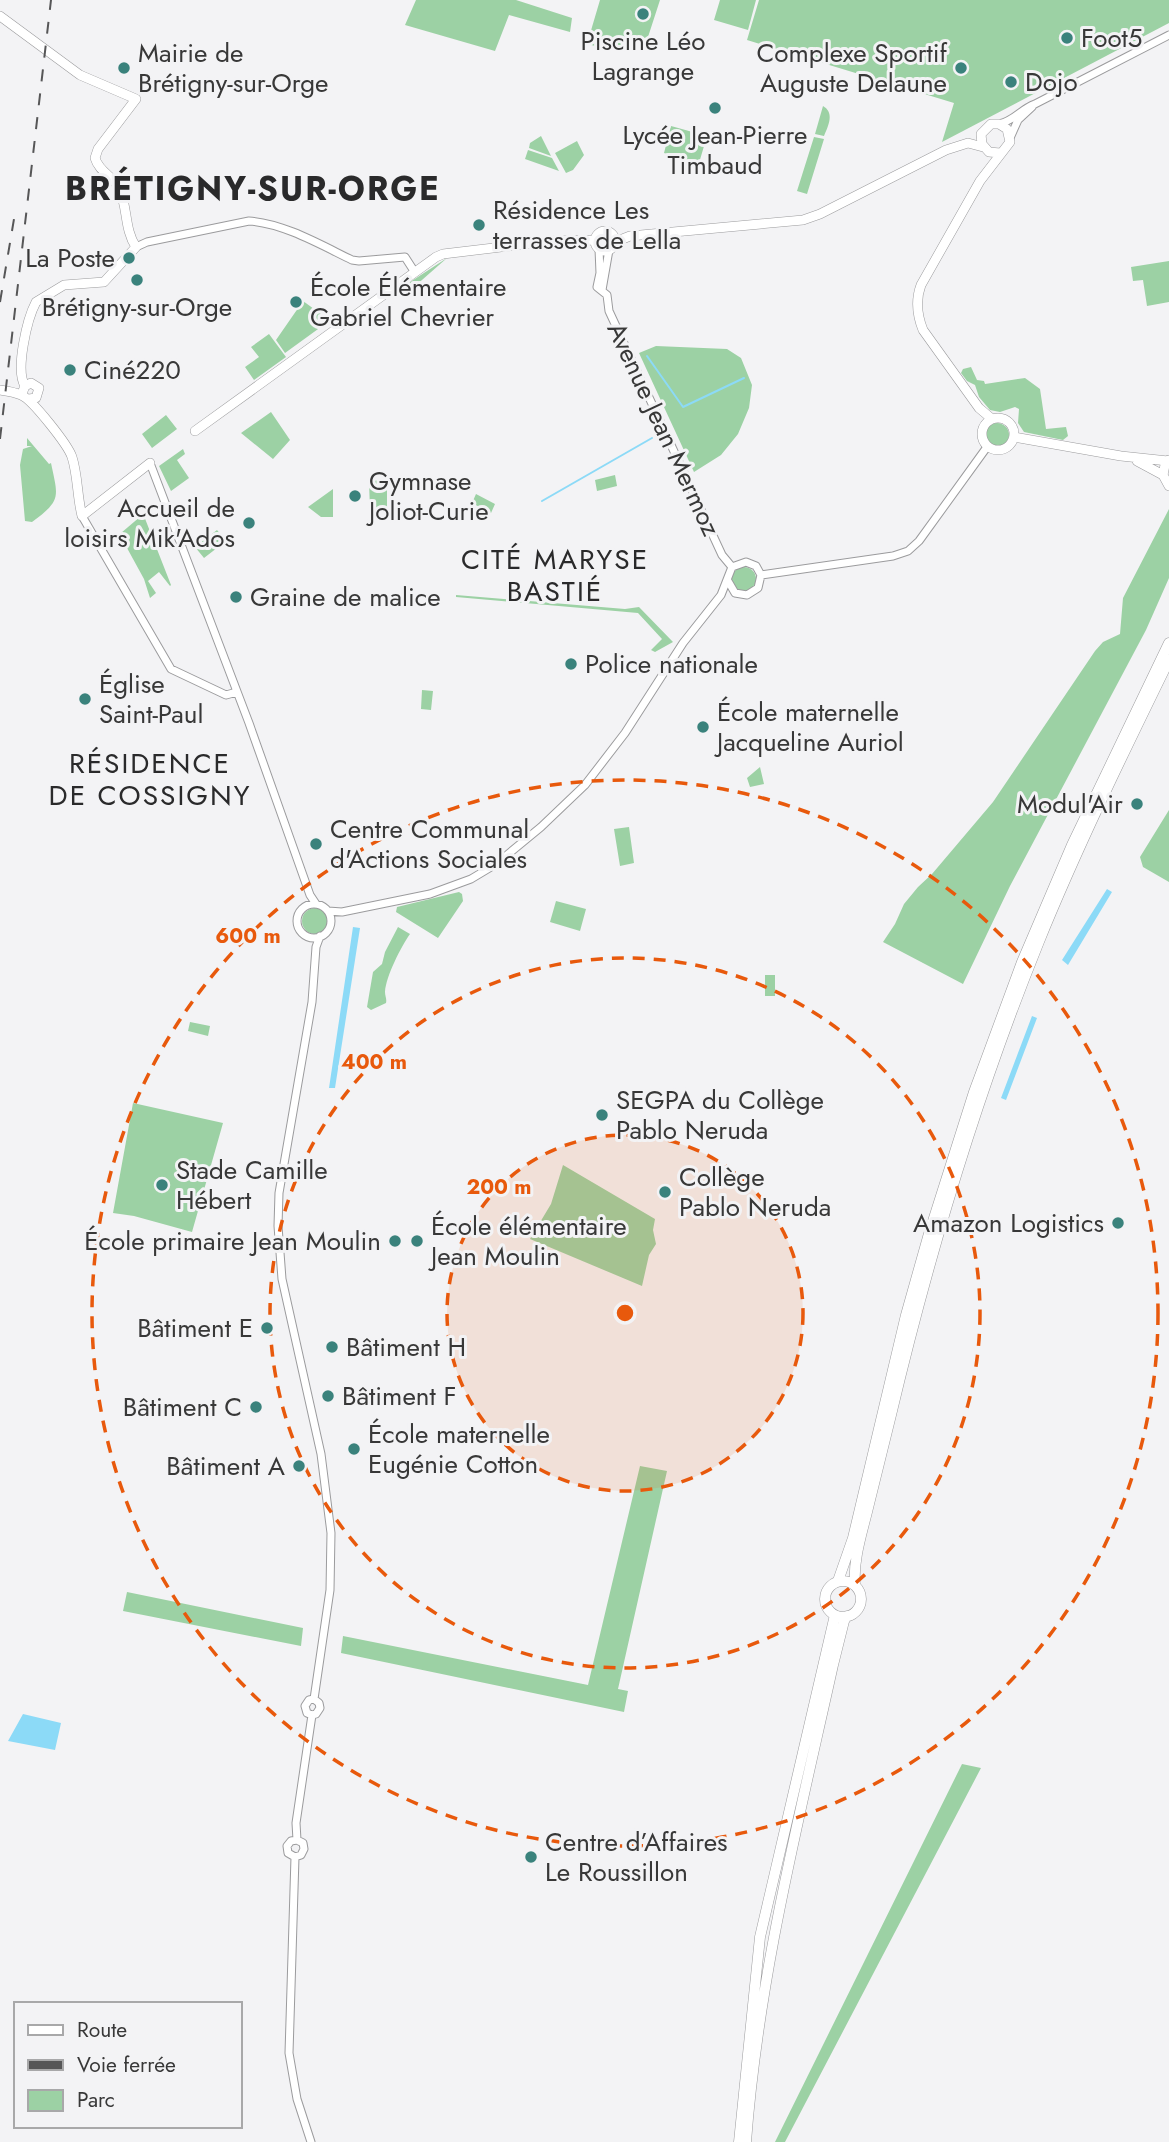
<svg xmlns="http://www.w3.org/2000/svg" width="1169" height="2142" viewBox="0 0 1169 2142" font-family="Jost,sans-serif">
<rect width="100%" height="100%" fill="#f3f3f5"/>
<path fill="#9cd1a4" d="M416,0h100l56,18 -2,14 -61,-17 -14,36 -90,-26z
M600,0h60l-12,37 -40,12 -21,-5z
M720,0h36l-8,30 -34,-10z
M759,0h410v23l-227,119 12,-39 -207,-63z
M823,106c12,7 5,20 1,30l-9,-2z
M671,126l36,10 -8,27 -35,-10z
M541,136l10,20 -22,-8 1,-5z
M814,137l10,2 -17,55 -10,-3z
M577,141l7,14 -11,15 -7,3 -11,-20z
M528,150l24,8 7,13 -34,-12z
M447,258l-33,29 -10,-1z
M1169,261v41l-22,4 -4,-26 -10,1 -2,-14z
M303,301l22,16v7l-40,29 -9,-13z
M269,334l17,23 -32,23 -9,-13 14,-10 -8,-10z
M656,346l71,3 14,9 11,27 -3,23 -11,26 -17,21 -27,17 -55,-119z
M971,367l6,13 7,1 1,3 40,-6 15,11 6,40 20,-2 2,9 -5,4 -39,-8 -6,-9 1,-14 -4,-2 -15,5 -10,-2 -11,-13 -4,-12 -8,-4 -6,-8 2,-4z
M271,412l19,28 -17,19 -32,-26z
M166,415l11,14 -25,19 -10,-14z
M985 435a12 12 0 1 1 24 0a12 12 0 1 1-24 0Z
M27,438l22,26 2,-1c7,34 11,37 -19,59l-7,-1 -5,-56 3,-16 9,-3h-5z
M183,449l2,5 -8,6 12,18 -18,13 -12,-25z
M615,475l2,11 -20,5 -2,-11z
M387,480v29l-17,1 -1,-29z
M333,489v28h-12l-13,-10z
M476,494l19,10 -4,9 -19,-10z
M1169,509v69l-23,52 -136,256 -47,98 -80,-42 12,-18 9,-20 14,-17 14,-13 61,-72 102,-151 8,-9 17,-8 3,-36z
M141,516h3l27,69 -1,1 -11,-14 -11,9 8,12 -6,5 -6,-19 -23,-42v-4z
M217,530l9,11 -22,17 -9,-11z
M732 579a12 12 0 1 1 24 0a12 12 0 1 1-24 0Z
M456,595l169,14 14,-2 34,35 -18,10 -4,-2 11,-11 -24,-26 -182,-16z
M422,690l11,1 -2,19 -10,-1z
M760,767l4,17 -14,3 -3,-9z
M1169,810v72l-26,-15 -3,-10z
M629,827l5,36 -14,3 -6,-37z
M459,892l3,2 1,7 -25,37 -42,-26 1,-5z
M556,901l30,8 -6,22 -30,-9z
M302 921a13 13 0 1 1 26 0a13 13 0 1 1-26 0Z
M398,927l12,7c-9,13 -24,42 -25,58 0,4 2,7 1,11l-15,7 -4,-3 6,-35 9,-8 3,-12z
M765,975h10v21h-10z
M190,1022l20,4 -2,10 -20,-5z
M133,1103l90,20 -31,109 -58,-16 -21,-3z
M563,1165l92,54 -2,11 3,14 -7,11 -7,31 -112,-47 21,-35z
M640,1466l27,5 -49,218 10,2 -4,21 -283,-59 2,-17 245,49z
M127,1592l176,36 -2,18 -178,-35z
M962,1764l19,4 -196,374h-10z"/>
<path fill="#8cdaf7" d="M1107,889l5,3 -44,73 -6,-5z
M353,927l7,1 -25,160h-6z
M1032,1016l5,2 -31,82 -5,-2z
M23,1714l38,9 -6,27 -47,-9z"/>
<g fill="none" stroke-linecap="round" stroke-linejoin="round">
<path stroke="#8cdaf7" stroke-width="2" d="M647,356l36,51 61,-29
M542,501l110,-63"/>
<defs>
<path id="tertiary" d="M999,124c15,-3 22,-15 36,-20l134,-69
M1010,138l8,-18 14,-13
M136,247l11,-5 102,-21c34,2 72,24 103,39l7,1 46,-4 9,14
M599,249l1,24 -3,14 10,8 2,16 113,244 10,12
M602,290l7,-40
M150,463l99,260 61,172 6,9
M82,516l89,153 55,26 11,-3
M761,575l132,-19 15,-5 11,-10 68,-94
M297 921a17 17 0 1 1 34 0a17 17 0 1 1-34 0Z
M328,911l14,1 88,-18 41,-15 25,-15 45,-37 44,-42 40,-52 58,-90 38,-48 11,-28 14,-5 10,4 5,9 -3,13 -11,7 -12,-2 -7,-12
M314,1699l16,-109 1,-57 -10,-79 -39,-175 -4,-53 1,-33 33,-191 4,-55 4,-11
M312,1715l-5,-2 -2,-7 4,-6 5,-1
M312,1715l4,-1 4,-6 -1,-5 -5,-4
M297,1840l-1,-17 16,-108
M295,1857l-6,196 8,46 14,43
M295,1857l-7,-4 -1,-7 4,-5 6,-1
M295,1857l6,-2 3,-6 -1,-6 -6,-3"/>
<path id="secondary" d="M0,16l80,59 56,24 -38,50 -3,9c4,14 18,18 24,30 9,19 5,41 17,59l-32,35 -40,3 -28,17c-9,17 -21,68 -11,84
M595 241a10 10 0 1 1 20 0a10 10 0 1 1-20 0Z
M615,242l15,-6 173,-16 17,-6 126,-64 22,-7 15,4
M0,390c7,1 15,2 21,5 11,4 47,50 51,62 6,19 5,39 10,59l68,-53
M23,391l2,-5 6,-3 8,5 -3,10 -7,1
M982 434a16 16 0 1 1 32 0a16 16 0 1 1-32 0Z
M992,419l-13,-11 -56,-78c-6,-15 -8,-29 -2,-45l59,-104 30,-39 -3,-13 -8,-5h-8l-10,10 1,10 7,8 11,1
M195,431l241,-174 7,-3 108,-13 44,-1
M1014,437l107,19 47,5
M1169,460l-4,5 -2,10 6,11
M1137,461l26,14"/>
<path id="primary" d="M825 1599a18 18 0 1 1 36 0a18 18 0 1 1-36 0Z
M838,1581l15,-43 53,-223 22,-78 46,-145 48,-130 50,-117 97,-202
M855,1585c-2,-24 6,-49 12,-73 8,-32 16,-65 24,-97 38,-160 85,-318 147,-471 39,-96 85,-190 131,-284
M739,2142l21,-205 75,-322
M746,2142c12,-162 52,-319 87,-477l11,-44 3,-5"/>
</defs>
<use href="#tertiary" stroke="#9b9b9d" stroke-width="9"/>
<use href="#secondary" stroke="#9b9b9d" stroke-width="10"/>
<use href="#primary" stroke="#9b9b9d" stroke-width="11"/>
<use href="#tertiary" stroke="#fff" stroke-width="7"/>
<use href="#secondary" stroke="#fff" stroke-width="9"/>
<use href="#primary" stroke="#fff" stroke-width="10"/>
<path stroke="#565657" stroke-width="2" stroke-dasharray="12 12" stroke-linecap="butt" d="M0,302l14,-83
M0,439l51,-439"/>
</g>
<circle cx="625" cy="1313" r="178" fill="#e8590c" fill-opacity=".12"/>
<g fill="none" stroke="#e8590c" stroke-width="3.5" stroke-dasharray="12 9">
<circle cx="625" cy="1313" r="178"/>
<circle cx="625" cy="1313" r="355"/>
<circle cx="625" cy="1313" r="533"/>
</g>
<g fill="#3a827c" stroke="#f3f3f5" stroke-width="2.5">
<circle cx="643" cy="14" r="7"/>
<circle cx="1067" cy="38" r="7"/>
<circle cx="124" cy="68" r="7"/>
<circle cx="961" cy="68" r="7"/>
<circle cx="1011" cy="82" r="7"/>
<circle cx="715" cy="108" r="7"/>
<circle cx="479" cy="225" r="7"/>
<circle cx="129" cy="258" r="7"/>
<circle cx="137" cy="280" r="7"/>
<circle cx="296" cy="302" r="7"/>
<circle cx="70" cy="370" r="7"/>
<circle cx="355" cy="496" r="7"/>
<circle cx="249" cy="523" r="7"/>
<circle cx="236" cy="597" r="7"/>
<circle cx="571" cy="664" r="7"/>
<circle cx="85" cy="699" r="7"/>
<circle cx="703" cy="727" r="7"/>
<circle cx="1137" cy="804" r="7"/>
<circle cx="316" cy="844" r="7"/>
<circle cx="602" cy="1115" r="7"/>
<circle cx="162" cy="1185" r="7"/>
<circle cx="665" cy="1192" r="7"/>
<circle cx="1118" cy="1223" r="7"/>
<circle cx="395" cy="1241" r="7"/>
<circle cx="417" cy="1241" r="7"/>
<circle cx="267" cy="1328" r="7"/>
<circle cx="332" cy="1347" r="7"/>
<circle cx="328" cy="1396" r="7"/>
<circle cx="256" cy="1407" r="7"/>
<circle cx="354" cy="1449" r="7"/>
<circle cx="299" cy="1466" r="7"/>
<circle cx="531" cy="1857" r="7"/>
</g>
<g text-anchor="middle" stroke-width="6" stroke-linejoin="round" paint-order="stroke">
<g font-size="26" fill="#383838" stroke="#f3f3f5" text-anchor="start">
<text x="1081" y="47">Foot5</text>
<text x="643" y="50" text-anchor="middle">Piscine Léo<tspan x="643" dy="30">Lagrange</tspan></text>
<text x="138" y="62">Mairie de<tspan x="138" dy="30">Brétigny-sur-Orge</tspan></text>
<text x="947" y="62" text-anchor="end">Complexe Sportif<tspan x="947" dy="30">Auguste Delaune</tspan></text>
<text x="1025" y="91">Dojo</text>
<text x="715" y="144" text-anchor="middle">Lycée Jean-Pierre<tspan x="715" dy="30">Timbaud</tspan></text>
<text x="493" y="219">Résidence Les<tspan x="493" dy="30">terrasses de Lella</tspan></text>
<text x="115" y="267" text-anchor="end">La Poste</text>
<text x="310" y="296">École Élémentaire<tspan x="310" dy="30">Gabriel Chevrier</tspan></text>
<text x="137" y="316" text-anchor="middle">Brétigny-sur-Orge</text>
<text x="84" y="379">Ciné220</text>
<text x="369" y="490">Gymnase<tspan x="369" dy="30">Joliot-Curie</tspan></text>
<text x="235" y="517" text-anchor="end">Accueil de<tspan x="235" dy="30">loisirs Mik'Ados</tspan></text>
<text x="250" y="606">Graine de malice</text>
<text x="585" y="673">Police nationale</text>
<text x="99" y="693">Église<tspan x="99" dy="30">Saint-Paul</tspan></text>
<text x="717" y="721">École maternelle<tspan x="717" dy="30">Jacqueline Auriol</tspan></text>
<text x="1123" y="813" text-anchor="end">Modul'Air</text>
<text x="330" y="838">Centre Communal<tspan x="330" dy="30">d'Actions Sociales</tspan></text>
<text x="616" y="1109">SEGPA du Collège<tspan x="616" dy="30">Pablo Neruda</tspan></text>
<text x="176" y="1179">Stade Camille<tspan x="176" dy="30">Hébert</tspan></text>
<text x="679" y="1186">Collège<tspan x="679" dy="30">Pablo Neruda</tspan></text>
<text x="1104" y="1232" text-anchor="end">Amazon Logistics</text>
<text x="431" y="1235">École élémentaire<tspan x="431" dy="30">Jean Moulin</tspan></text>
<text x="381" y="1250" text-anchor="end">École primaire Jean Moulin</text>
<text x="253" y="1337" text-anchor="end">Bâtiment E</text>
<text x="346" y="1356">Bâtiment H</text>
<text x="342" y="1405">Bâtiment F</text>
<text x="242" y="1416" text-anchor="end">Bâtiment C</text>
<text x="368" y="1443">École maternelle<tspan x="368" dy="30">Eugénie Cotton</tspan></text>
<text x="285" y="1475" text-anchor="end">Bâtiment A</text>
<text x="545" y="1851">Centre d’Affaires<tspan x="545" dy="30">Le Roussillon</tspan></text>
</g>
<g font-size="26" fill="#383838" stroke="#f3f3f5">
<text transform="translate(664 429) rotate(65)" y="9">Avenue Jean Mermoz</text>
</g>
<g font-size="28" letter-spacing="2" fill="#2a2a2b" stroke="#f3f3f5">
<text x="555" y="569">CITÉ MARYSE<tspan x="555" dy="32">BASTIÉ</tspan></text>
<text x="150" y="773">RÉSIDENCE<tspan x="150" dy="32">DE COSSIGNY</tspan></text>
</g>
<g font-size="33" font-weight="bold" letter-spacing="2" fill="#2a2a2b" stroke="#f3f3f5">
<text x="253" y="200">BRÉTIGNY-SUR-ORGE</text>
</g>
</g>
<circle cx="625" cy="1313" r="10" fill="#e8590c" stroke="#f3f3f5" stroke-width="3.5"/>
<g font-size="21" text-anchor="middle" font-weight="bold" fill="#e8590c" stroke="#f3f3f5" stroke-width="6" stroke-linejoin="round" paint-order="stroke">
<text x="248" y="943">600 m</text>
<text x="374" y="1069">400 m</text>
<text x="499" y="1194">200 m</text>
</g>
<rect x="14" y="2002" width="228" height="126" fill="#f3f3f5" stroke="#a8a8a9" stroke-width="2"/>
<rect x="28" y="2025" width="35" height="10" fill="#ffffff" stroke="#a8a8a9" stroke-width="2"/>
<text x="77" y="2037" font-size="21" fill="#383838">Route</text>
<rect x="28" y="2060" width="35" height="10" fill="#565657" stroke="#a8a8a9" stroke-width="2"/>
<text x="77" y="2072" font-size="21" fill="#383838">Voie ferrée</text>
<rect x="28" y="2090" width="35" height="21" fill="#9cd1a4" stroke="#a8a8a9" stroke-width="2"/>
<text x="77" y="2107" font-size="21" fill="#383838">Parc</text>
</svg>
